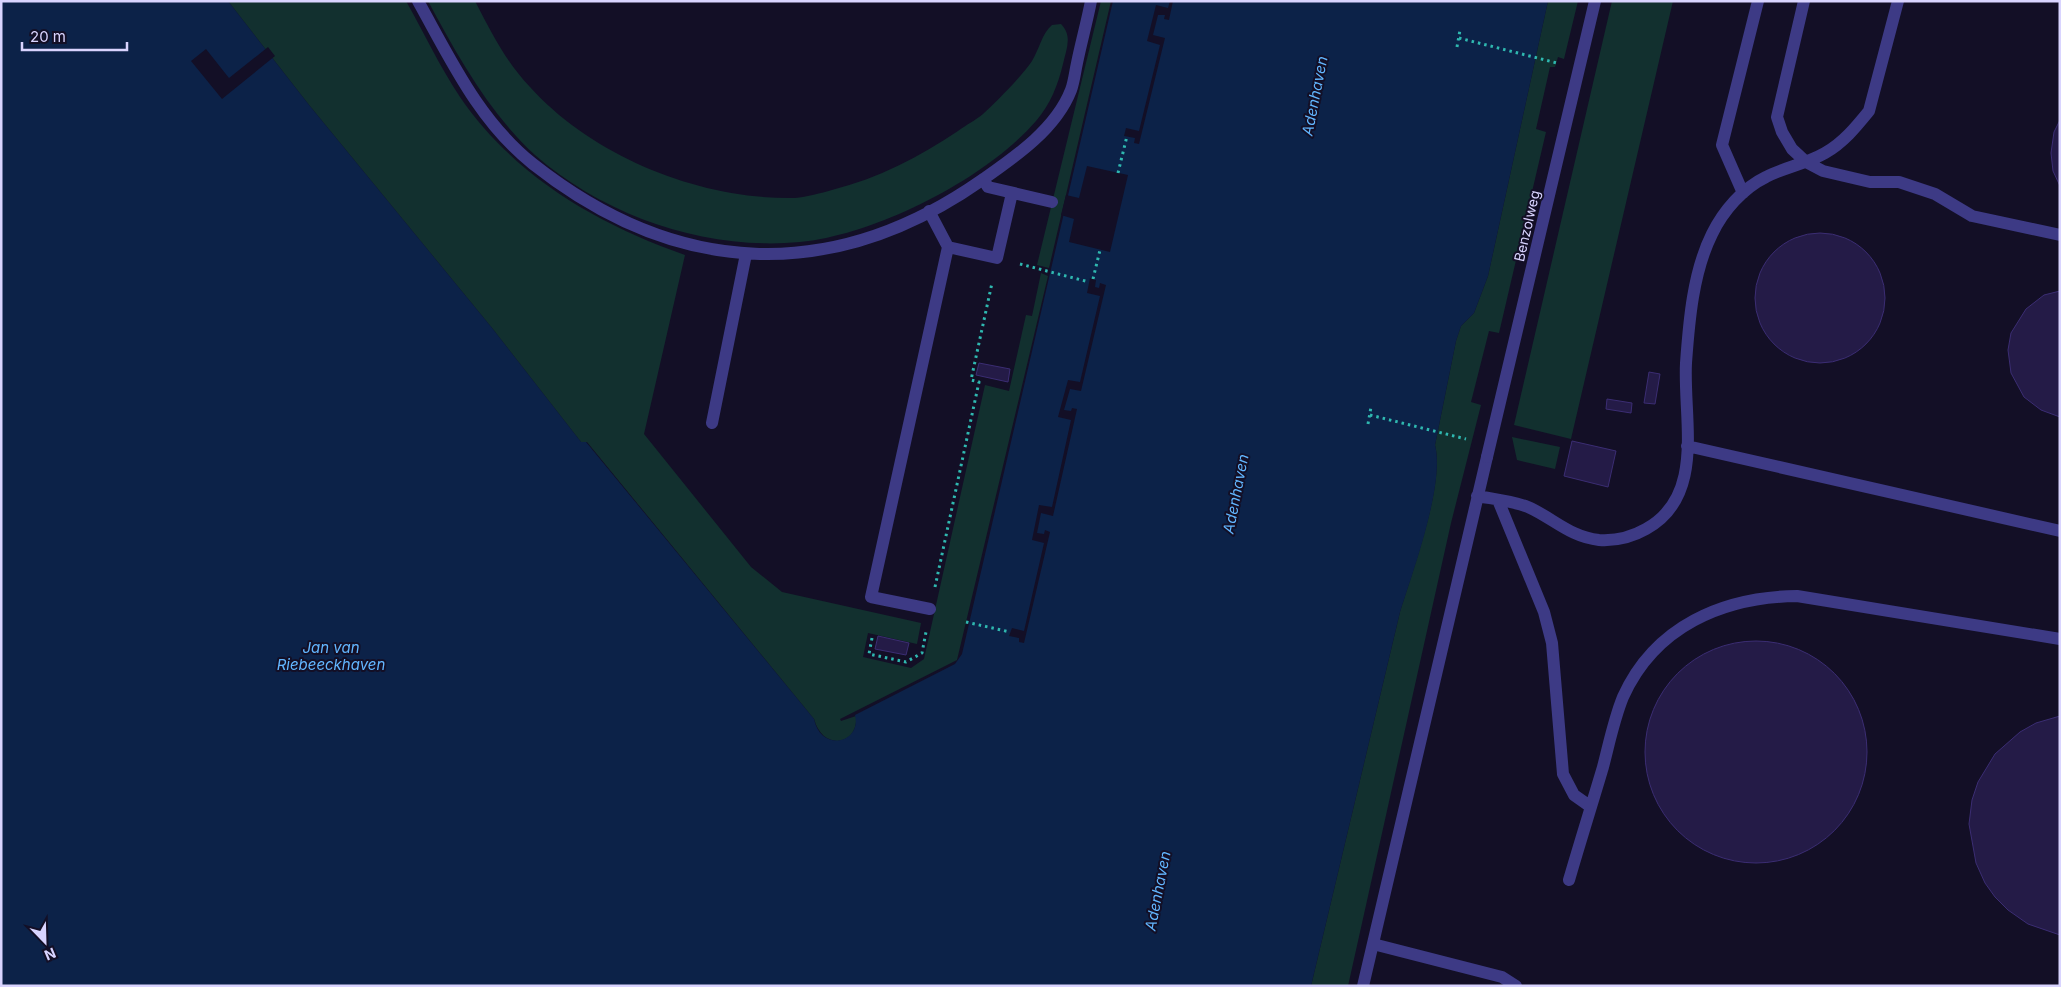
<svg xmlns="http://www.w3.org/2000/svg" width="2061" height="987" viewBox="0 0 2061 987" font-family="Inter,sans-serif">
<rect width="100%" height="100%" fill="#130f26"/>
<path fill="#12302f" d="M228,1h178c18,32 34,66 54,96 54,79 137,127 225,158l-41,179 107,133 31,25 139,31 -4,21 -49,-11 -5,24 48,11 13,-9 61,-274 24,6 17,-76 6,1 9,-43 7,3 -91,384 -117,59 1,2 15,-5c3,29 -33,36 -42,3l-227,-277h-6l-89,-114 -183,-223z
M428,1h47c16,31 31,61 55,86 63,70 171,113 265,111 12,-1 26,-5 37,-8 47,-12 87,-33 126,-59 8,-6 18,-11 25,-17 13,-12 40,-39 49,-53 7,-11 10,-28 20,-36l9,-1c12,12 5,26 2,40 -5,21 -13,41 -27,57 -50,58 -161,114 -236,121 -93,9 -194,-25 -265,-87 -46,-42 -78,-100 -107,-154z
M1101,1h10l-62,267 -12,-3z
M1548,1h30l-14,58 -6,-2 -3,10h-5l-14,62 10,3 -47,201 -10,-2 -18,71 10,3 -30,118 -103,463h-37l89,-374c12,-40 45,-128 35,-167l21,-104 5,-15 13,-13 14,-37z
M1612,1h61l-102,438 -57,-14z
M1512,437l48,10 -5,22 -38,-9z"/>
<path fill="#0c2248" d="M1,1h227l81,104 183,223 89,114h5l228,277c7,34 48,24 41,-4l100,-51 7,-10 151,-653h435l-60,275 -14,37 -13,13 -5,15 -21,104c10,39 -22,126 -35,167l-89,374h-1310z"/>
<path fill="#130f26" d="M1170,1h3l-4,19 -5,-1 1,-4h-7l-5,20 12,3 -26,106 -5,-1 1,-5 -11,-2 2,-8 13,3 21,-86 -13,-4 9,-36 12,3z
M268,47l7,9 -53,43 -31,-38 15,-12 23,29z
M1087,166l41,9 -18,77 -41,-10 5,-23 -13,-4 5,-20 13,3z
M1090,278l6,2 -1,7 4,1 1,-5 6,2 -25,106 -11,-2 -6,21 7,1 1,-3 5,1 -24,107 -12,-3 -4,20 7,1 1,-4 5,2 -26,111 -5,-1v-4l-10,-2 3,-8 12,3 20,-88 -12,-3 7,-35 13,2 19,-87 -13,-3 10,-37 12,2 20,-86 -13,-3z"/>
<path fill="#241b47" stroke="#3b2d73" d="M2060,120v-1v67l-7,-15 -2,-18 3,-21z
M1755 298a65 65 0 1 1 130 0a65 65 0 1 1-130 0Z
M2060,291v126l-19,-7 -17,-13 -13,-24 -3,-23 3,-17 15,-24 18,-14z
M979,363l31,6 -2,13 -32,-7z
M1649,372l11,2 -5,30 -11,-1z
M1607,399l25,4 -1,10 -25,-4z
M1572,441l44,10 -8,36 -44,-11z
M878,636l31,7 -3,12 -31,-6z
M1645 752a111 111 0 1 1 222 0a111 111 0 1 1-222 0Z
M2060,716v219l-32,-11 -20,-14 -13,-13 -10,-14 -9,-20 -7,-39 3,-24 6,-18 17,-28 25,-22 16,-9z"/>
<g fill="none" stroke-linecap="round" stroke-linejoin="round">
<path stroke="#2fb8b0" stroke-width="3" stroke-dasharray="2.5 4" stroke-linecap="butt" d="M1459,38l98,25
M1457,47l3,-17
M1118,173l9,-37
M1020,264l69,18
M1093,279l7,-29
M1370,415l96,24
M1368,424l3,-17
M935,587l44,-205 -8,-2 21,-97
M966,622l44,10
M872,638l-3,16 37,8 16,-9 4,-21"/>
<path stroke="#3d3a85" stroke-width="12" d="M418,1c33,59 61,120 115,163 143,113 299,121 449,16 33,-23 74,-51 89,-90 3,-8 4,-18 6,-27 4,-20 10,-41 14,-62
M1804,1l-27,116 5,15 10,17 14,13 17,9 47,11h29l36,12 37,22 88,19
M983,179l5,8 64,15
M1743,193l-21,-48 36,-144
M929,211l19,36 -77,350 59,12
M948,247l49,11 15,-65
M712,423l34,-169
M1687,446l373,85
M1477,496c16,3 36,5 51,11 25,11 42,30 71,33 16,1 33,-3 47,-11 60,-33 37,-110 40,-166 3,-42 7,-91 26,-129 11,-23 31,-46 54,-57 19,-10 40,-13 59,-24 18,-10 31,-26 44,-42l29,-110
M1498,500l46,112 8,31 11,131 11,21 17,12
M1569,880c11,-38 23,-76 34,-113 6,-23 11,-48 20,-70 32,-71 100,-100 174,-101l263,43
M1373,944l129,33 14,9
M1363,986l124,-529"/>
<path stroke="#3d3a85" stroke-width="12" d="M1487,457l108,-456"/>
</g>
<g text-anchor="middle" stroke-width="4" stroke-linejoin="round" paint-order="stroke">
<g font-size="14" fill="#d9d4ff" stroke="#130f26">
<text transform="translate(1527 226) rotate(-77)" y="5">Benzolweg</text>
</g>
<g font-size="15" font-style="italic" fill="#62b6ff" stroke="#130f26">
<text transform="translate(1315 96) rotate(-79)" y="5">Adenhaven</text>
<text transform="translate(1236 494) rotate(-79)" y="5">Adenhaven</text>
<text x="331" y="653">Jan van<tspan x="331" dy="17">Riebeeckhaven</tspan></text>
<text transform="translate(1158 891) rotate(-79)" y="5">Adenhaven</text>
</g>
</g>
<rect width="2061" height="987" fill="none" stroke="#d9d4ff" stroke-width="5"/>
<g transform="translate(45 942) rotate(157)" stroke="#130f26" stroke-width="4" paint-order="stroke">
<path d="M0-4L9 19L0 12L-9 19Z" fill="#d9d4ff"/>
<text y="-8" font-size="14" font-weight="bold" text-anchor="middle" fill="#d9d4ff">N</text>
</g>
<path d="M22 42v8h105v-8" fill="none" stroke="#d9d4ff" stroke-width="2.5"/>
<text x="30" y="42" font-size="15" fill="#d9d4ff" stroke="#130f26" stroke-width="4" paint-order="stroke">20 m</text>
</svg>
